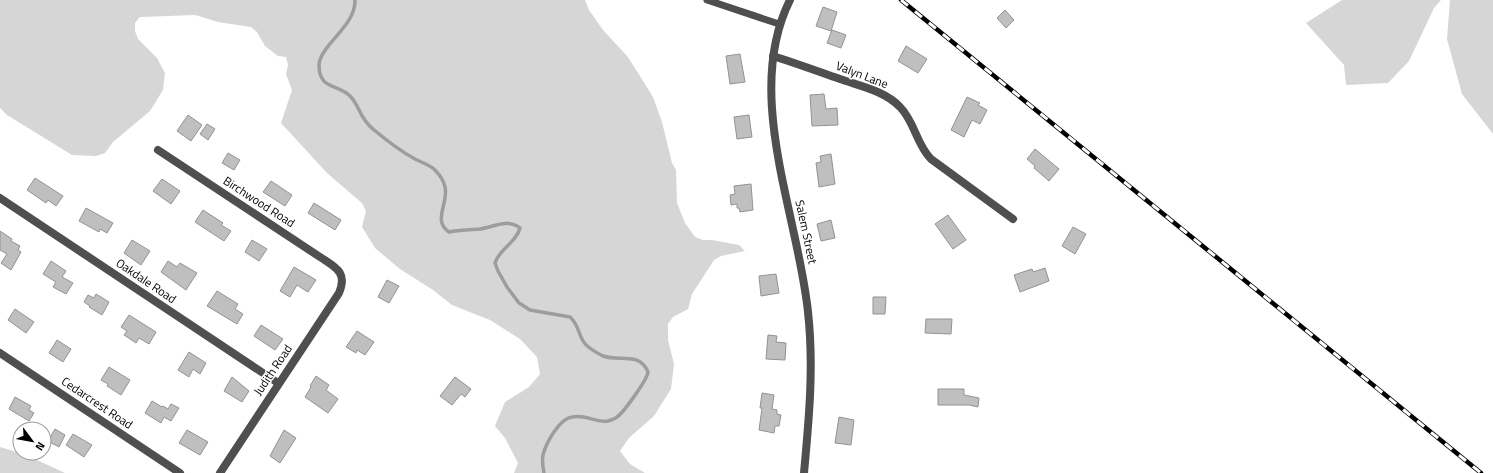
<svg xmlns="http://www.w3.org/2000/svg" width="1493" height="473" viewBox="0 0 1493 473" font-family="'Titillium Web',sans-serif">
<rect width="100%" height="100%" fill="#fff"/>
<path fill="#d6d6d6" d="M0,0h585l4,10 14,20 25,27 25,40 9,25 10,41 4,7 1,33 8,20 10,14 8,3h9l27,5 6,6 -24,5 -7,4 -22,34 -4,15 -15,8 -5,7v16l6,24 -3,25 -17,27 -25,22 -9,13 10,13 15,9h-131l4,-10 -13,-25 -10,-12 10,-24 24,-15 11,-13 -3,-17 -17,-18 -30,-19 -38,-15 -19,-15 -33,-21 -25,-21 -13,-21 4,-16 -4,-8 -35,-30 -46,-50 11,-33 -6,-16 2,-9 -2,-8 -8,-1 -13,-10 -8,-14 -6,-5 -33,-5 -23,-7 -55,2 -5,6v8l3,8 19,19 8,15 -2,17 -13,21 -37,31 -8,11 -9,3 -24,-1 -65,-40 -7,-7z
M1342,0h99l-7,8 -25,53 -21,22 -42,2 -2,-20 -38,-42z
M1450,0h43v134l-31,-40 -15,-55z
M0,447l24,7 41,19h-65z"/>
<g fill="none" stroke-linecap="round" stroke-linejoin="round">
<path stroke="#9d9d9d" stroke-width="3.5" d="M355,0c1,26 -35,45 -36,65 0,26 20,18 32,32 9,10 9,22 22,32 13,11 27,22 42,30 6,3 14,6 19,10 4,4 10,12 11,18 4,16 -13,34 4,45 10,-2 21,-2 31,-3 13,-2 28,-11 40,-1 -4,15 -21,21 -25,35l3,8 9,16 12,16 11,7 40,7c8,7 8,15 13,24 4,7 14,12 20,15 16,6 36,-5 45,16 -1,8 -24,40 -31,45 -2,2 -6,3 -9,4 -12,2 -23,-7 -36,-4 -13,2 -26,26 -29,38 -1,5 0,13 1,18"/>
</g>
<path fill="#bfbfbf" stroke="#939393" d="M823,7l14,5 -6,19 -15,-5z
M1005,10l9,10 -8,8 -9,-10z
M832,30l14,5 -5,13 -14,-5z
M906,46l21,13 -9,14 -20,-12z
M740,54l5,28 -15,2 -4,-28z
M824,94l2,15 11,-1 1,17 -26,1 -2,-31z
M967,97l13,6 -2,2 9,5 -7,14 -8,-4 -8,17 -13,-7z
M188,115l14,10 -11,16 -14,-10z
M749,115l3,22 -15,2 -3,-22z
M207,124l8,5 -7,11 -8,-6z
M1035,149l24,20 -10,12 -15,-13 1,-2 -8,-7z
M228,153l12,7 -6,10 -12,-7z
M831,154l4,30 -16,3 -3,-24 5,-1 -1,-6z
M35,178l28,18 -7,10 -8,-6 -2,3 -19,-13z
M162,179l18,12 -9,13 -18,-13z
M271,181l21,14 -7,11 -22,-14z
M751,184l2,26 -13,2 -1,-4h-2v-4l-6,1 -1,-10 5,-1 -1,-8z
M314,203l27,17 -6,10 -27,-17z
M86,208l27,15 -6,10 -7,-4 -1,3 -20,-11z
M203,210l20,13 -2,2 10,6 -7,10 -29,-19z
M948,215l18,25 -13,9 -18,-25z
M831,220l4,18 -14,3 -4,-17z
M1073,227l13,7 -11,20 -13,-8z
M0,231l12,8 -1,2 9,5 -2,4 3,2 -10,18 -10,-7 6,-9 -7,-4z
M132,240l18,11 -9,14 -17,-12z
M252,240l15,9 -8,12 -14,-9z
M51,261l15,10 -4,6 11,6 -7,11 -13,-7 3,-5 -13,-8z
M168,261l9,6 3,-4 17,10 -11,17 -25,-18z
M294,267l22,13 -8,12 -11,-7 -7,12 -10,-6z
M1045,268l4,13 -29,11 -6,-17 18,-6 1,3z
M776,274l3,19 -18,3 -2,-20z
M387,280l12,6 -10,17 -11,-6z
M217,291l21,13 -3,5 8,5 -6,10 -30,-18z
M96,294l13,8 -7,13 -13,-8 1,-1 -6,-4 4,-7 6,3z
M873,297h13l-1,17h-12z
M15,309l19,13 -8,11 -18,-13z
M129,315l27,17 -7,12 -10,-6 -3,5 -12,-8 3,-4 -6,-4z
M926,319h26l-1,15 -26,-1z
M261,325l22,14 -8,11 -21,-14z
M357,331l17,11 -9,13 -8,-5 -1,3 -10,-6z
M768,335l9,1 -1,6 10,1 -1,17 -19,-1z
M57,340l14,9 -8,13 -14,-9z
M189,352l17,11 -6,11 -7,-5 -4,8 -11,-7z
M109,367l21,13 -9,15 -14,-9 1,-2 -7,-4z
M316,376l13,9 -3,5 12,9 -10,14 -23,-16 6,-10 -1,-1z
M232,377l17,14 -7,11 -18,-11z
M455,377l16,12 -6,8 -4,-3 -9,11 -12,-9z
M938,389h26v6l15,3 -1,9 -9,-2h-31z
M762,393l12,2 -2,14 5,1v4l4,1 -2,11h-4l-1,7 -15,-3 3,-22h-2z
M15,397l16,9 -2,4 5,3 -5,8 -20,-12z
M152,401l10,6 1,-1 5,3 3,-5 8,4 -8,13 -7,-4 -3,6 -16,-10z
M839,417l15,3 -3,25 -16,-2z
M55,429l10,6 -6,12 -11,-6z
M187,430l21,12 -8,13 -21,-12z
M284,430l12,8 -16,25 -10,-7z
M73,434l19,11 -8,12 -18,-12z"/>
<g fill="none" stroke-linecap="round" stroke-linejoin="round">
<path stroke="#4f4f4f" stroke-width="7" d="M707,0l72,24"/>
<path stroke="#4f4f4f" stroke-width="8" d="M773,56c22,7 44,15 67,23 20,7 45,12 60,28 15,15 16,37 31,52l82,60
M158,150l162,107c15,10 28,15 19,36l-119,180
M0,198l278,185
M0,353l180,120"/>
<path stroke="#4f4f4f" stroke-width="8" d="M790,0c-47,94 8,214 18,312 6,54 1,107 -4,161"/>
<defs>
<path id="rail" d="M901,0l580,473"/>
</defs>
<use href="#rail" stroke="#000" stroke-width="4.5"/>
<use href="#rail" stroke="#fff" stroke-width="3" stroke-dasharray="9" stroke-linecap="butt"/>
</g>
<g text-anchor="middle" stroke-width="3" stroke-linejoin="round" paint-order="stroke">
<g font-size="12" fill="#000" stroke="#fff">
<text transform="translate(862 75) rotate(21)" y="4">Valyn Lane</text>
<text transform="translate(259 202) rotate(33)" y="4">Birchwood Road</text>
<text transform="translate(806 232) rotate(78)" y="4">Salem Street</text>
<text transform="translate(146 281) rotate(34)" y="4">Oakdale Road</text>
<text transform="translate(273 370) rotate(-56)" y="4">Judith Road</text>
<text transform="translate(97 403) rotate(34)" y="4">Cedarcrest Road</text>
</g>
</g>
<g transform="translate(32 441) rotate(122)"><circle r="19" fill="#ffffff" stroke="#999999"/>
<path d="M0-3L7 15L0 10L-7 15Z" fill="#000000"/>
<text y="-6" font-size="11" font-weight="bold" text-anchor="middle" fill="#000000">N</text>
</g>
</svg>
